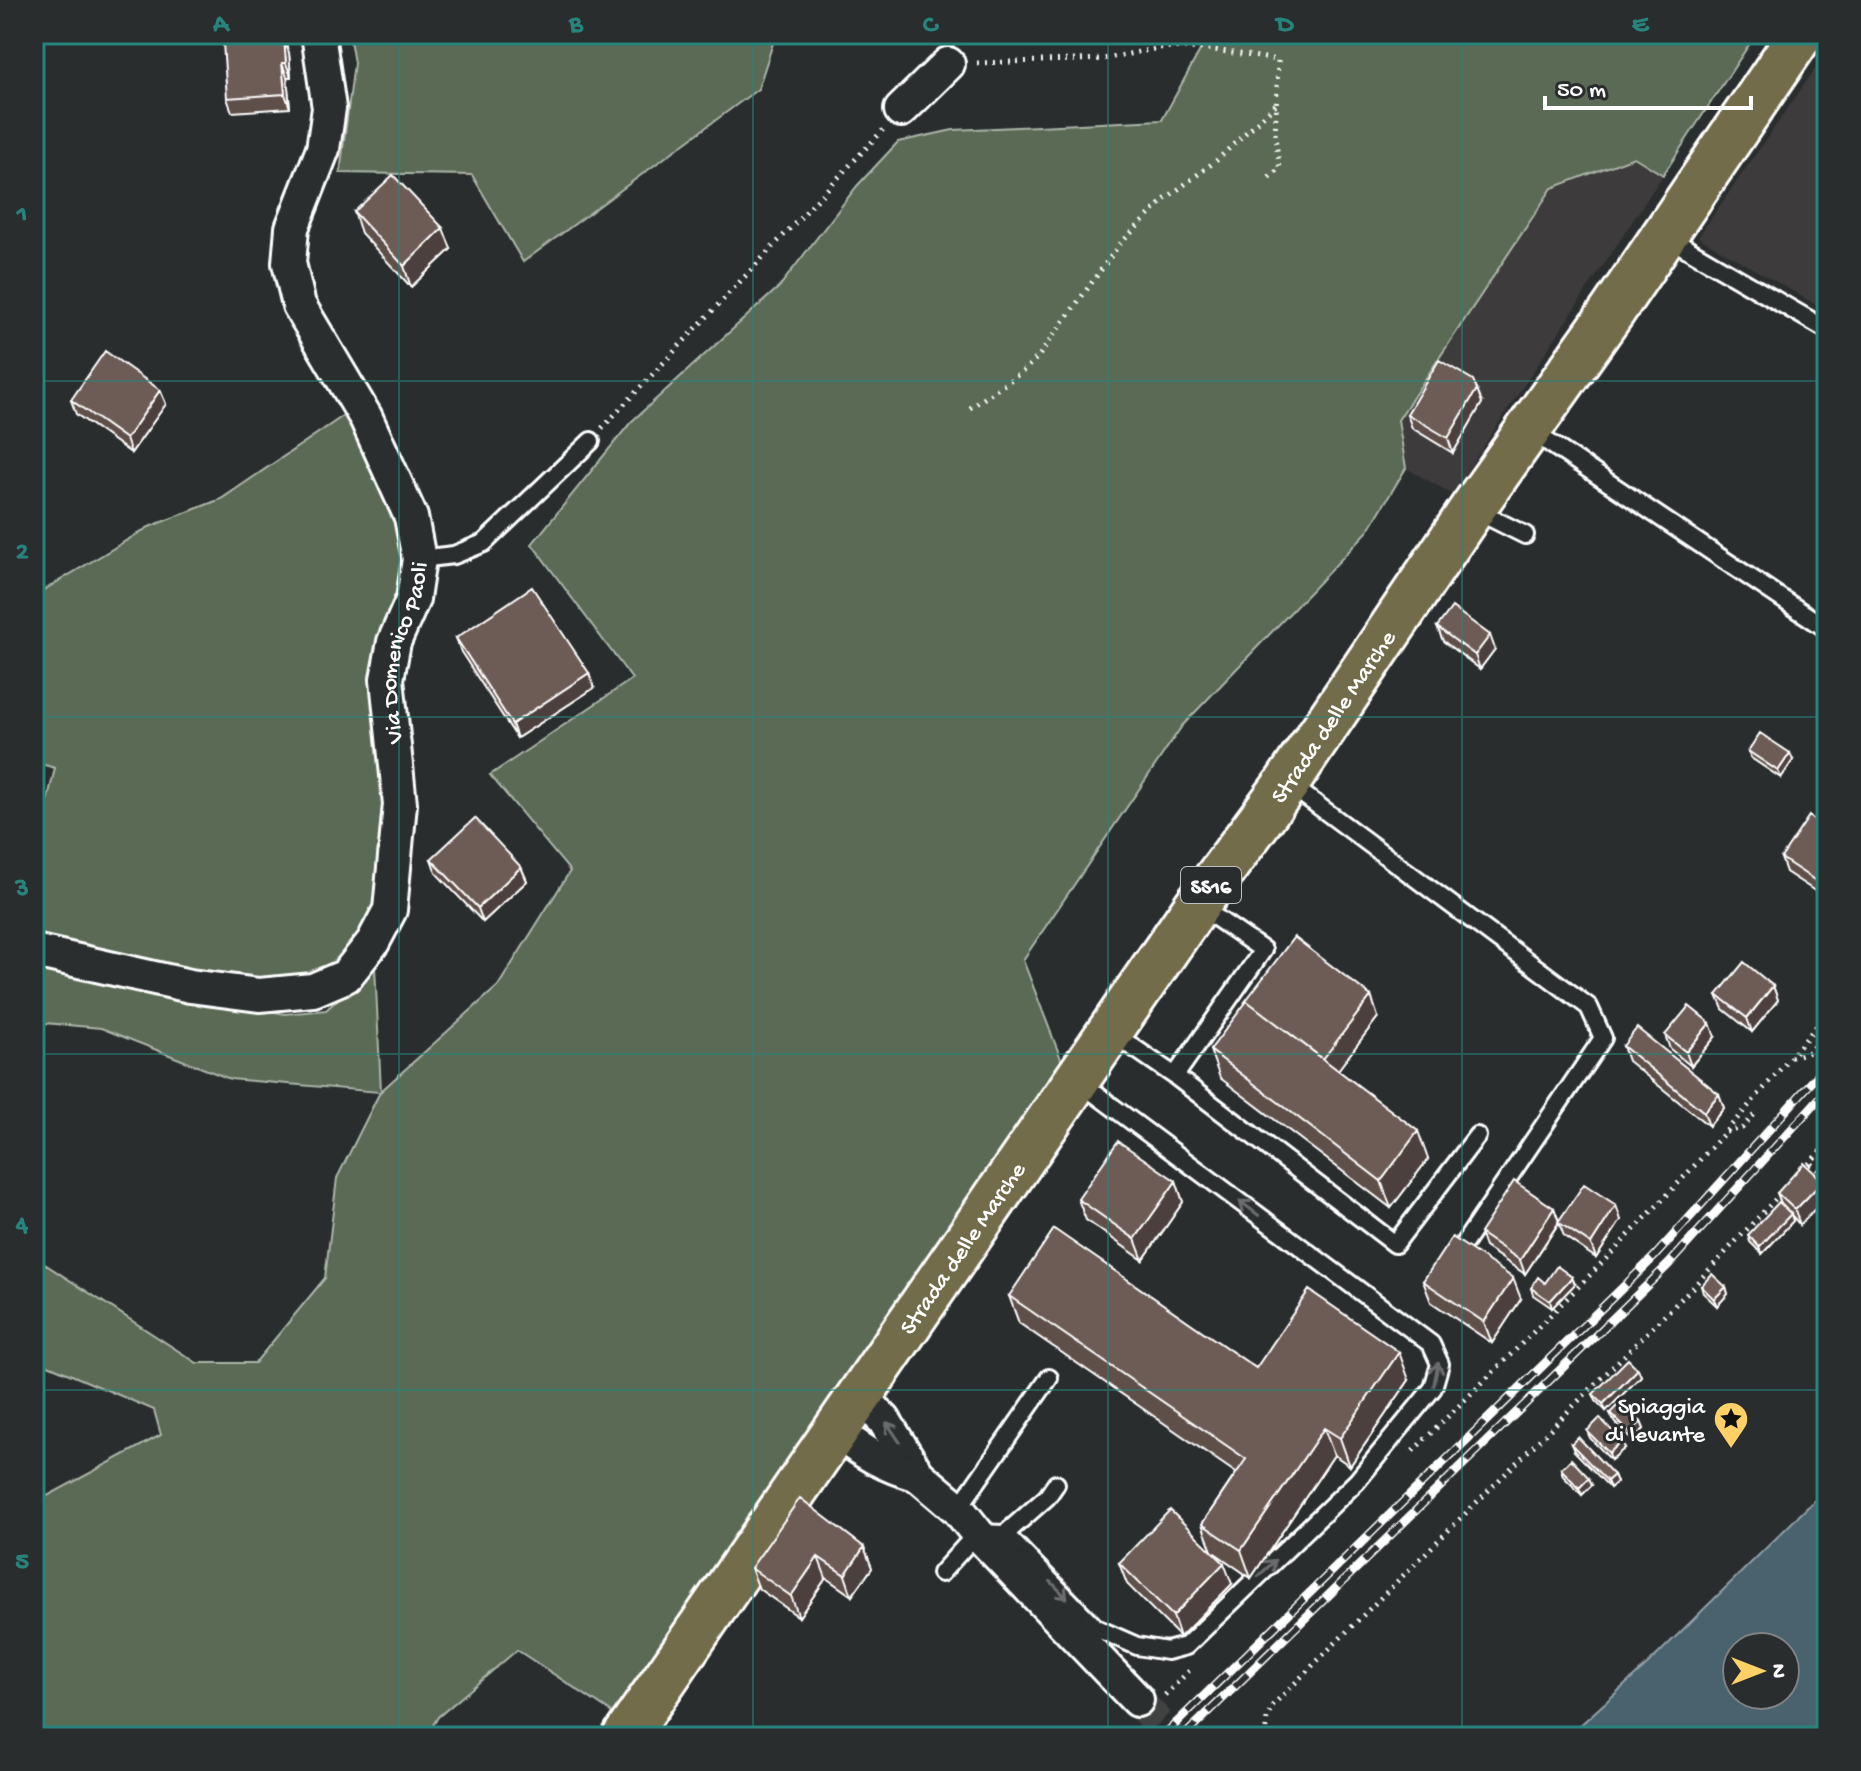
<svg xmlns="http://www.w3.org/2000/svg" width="1861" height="1771" viewBox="0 0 1861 1771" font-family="'Gochi Hand',sans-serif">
<rect width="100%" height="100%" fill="#2a2d2e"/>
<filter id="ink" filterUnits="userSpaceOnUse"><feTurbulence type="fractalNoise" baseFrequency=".0125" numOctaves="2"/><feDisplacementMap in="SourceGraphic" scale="16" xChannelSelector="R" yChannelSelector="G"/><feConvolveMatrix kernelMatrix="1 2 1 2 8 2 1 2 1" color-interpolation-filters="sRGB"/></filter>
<g filter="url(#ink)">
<path fill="#3e3b3a" d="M1827,52v259l-129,-74z
M1635,157l28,18 -211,319 -46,-26 -8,-48 154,-232z"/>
<path fill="#5a6b54" stroke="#acb5aa" stroke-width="2" d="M349,34h427l-18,55 -235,173 -51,-87 -132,-2 14,-110z
M1209,34h547l-93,141 -29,-18 -82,31 -154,232 8,48 -38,63 -186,195 -159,234 40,104 -446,652 -100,-66 -79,67 -12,20h-392v-234l127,-68 -7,-25 -120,-51v-102l163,106h58l70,-85 12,-100 43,-86 -150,-13 -129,-51 -67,-6v-57l251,49 41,-4 49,-44 6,125 117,-105 72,-115 -80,-96 142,-96 -100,-135 99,-122 148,-135 78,-101 41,-44 55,-12 209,-10z
M349,412l54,115 7,47 -20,200 -4,109 -22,64 -34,31 -70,13 -226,-46v-87l21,-90 -21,-6v-166l115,-69 72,-28z"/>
<path fill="#49636e" stroke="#92a1a8" stroke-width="2" fill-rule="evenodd" d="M1827,1488v249h-260l80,-72zM1737,1647h48v48h-48z"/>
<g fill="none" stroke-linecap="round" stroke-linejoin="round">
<path stroke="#3f4243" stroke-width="32" stroke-dasharray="32 16" stroke-linecap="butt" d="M1137,1700l35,37"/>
<defs>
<path id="lane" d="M1665,236l162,94
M1530,430l297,199
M1473,509l52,26
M419,559l35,-4 30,-12 107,-102
M1289,784l300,223 14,31 -138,204
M1111,1032l64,44 220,168 82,-108
M1175,1076l88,-126 -64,-44
M958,1509l91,-131
M1005,1534l91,94 41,18 30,5 19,-5 171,-165 76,-93 7,-24 -9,-20 -353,-263
M941,1573l36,-40 28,1 42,-37 9,-13"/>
<g id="street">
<path d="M901,110l47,-46"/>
<path id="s1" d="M34,951l156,35 69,9 54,-5 33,-14 27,-34 17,-32 10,-106 -13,-125 7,-37 19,-43 6,-40 -8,-42 -45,-99 -67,-113 -10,-42 3,-35 31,-79 6,-41 -11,-74"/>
<path d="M859,1396l25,24 34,55 40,34 19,24 160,167"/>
<path d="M835,1430c29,23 48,35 83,45"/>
</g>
<g id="primary">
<path id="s2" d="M625,1737l572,-832 90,-122 185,-274 140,-197 189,-278"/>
</g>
</defs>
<use href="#lane" stroke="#fff" stroke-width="22"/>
<use href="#street" stroke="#fff" stroke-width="38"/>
<use href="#primary" stroke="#fff" stroke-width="50"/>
<path stroke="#fff" stroke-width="5" stroke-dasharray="2 6" stroke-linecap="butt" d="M977,63l126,-4 62,-12 43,2 70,11 -3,77 5,31 -14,12
M970,408l52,-36 16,-15 81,-112 45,-45 53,-40 59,-56
M602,428l281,-298
M1791,1057l18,-5 18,-22
M1726,1132l16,-4 12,-13
M1811,1164l16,14
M1803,1170l24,-26
M1413,1451c143,-141 288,-282 414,-438
M1165,1695l27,-27
M1122,1737l10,-10
M1265,1737l2,-18 6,-14 419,-417 90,-96"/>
<use href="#lane" stroke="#2a2d2e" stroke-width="16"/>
<use href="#street" stroke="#2a2d2e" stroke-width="32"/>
<use href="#primary" stroke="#736c4b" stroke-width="44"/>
<defs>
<path id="rail" d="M1162,1737l492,-480 173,-192
M1183,1737l485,-472 159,-175"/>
</defs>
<use href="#rail" stroke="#fff" stroke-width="9"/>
<use href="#rail" stroke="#2a2d2e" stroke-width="6" stroke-dasharray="18" stroke-linecap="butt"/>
</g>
<path fill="#5e4f49" stroke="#fff" stroke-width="2" d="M861,34h18l-7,8z
M284,39l5,14 2,24h-4l3,31 -58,4 -5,-14z
M354,212l97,37 -40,38 -50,-54z
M160,390l6,14 -35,49 -55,-39 -5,-14z
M1482,403l-29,50 -41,-25 -5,-14z
M1437,627l58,22 -15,20 -37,-28z
M456,638l138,50 -77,50 -56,-86z
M1748,751l45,9 -12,18 -30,-20z
M1827,828v71l-41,-27 -5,-14z
M431,859l90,8 6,14 -44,41 -47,-49z
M1773,986l5,14 -26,32 -29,-23 -6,-14z
M1371,996l7,21 -40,53 90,89 -37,49 -171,-130 -10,-28z
M1665,1035l50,2 -24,29 -21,-17z
M1623,1046l96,48 5,14 -15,18 -81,-65z
M1176,1181l7,21 -40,58 -57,-40 -8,-21z
M1823,1181l4,15 -27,29 -8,-9 1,5 -31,33 -12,-12 -2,-7 33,-31 -4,-11z
M1554,1208l5,13 62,-1 -25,38 -32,-22 -5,-13 -34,51 -40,-27 -5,-14z
M1423,1281l98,18 -29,44 -61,-41z
M1545,1283l30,1 -23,24 -19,-13 -2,-7z
M1701,1286l25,1 2,7 -11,12 -14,-13z
M1009,1296l247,72 153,12 -59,86 -16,-11 -83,123 -39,-27 -10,-27 34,-51 -217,-150z
M1638,1369l3,7 -35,35 -10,-10 -3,-7z
M1610,1413l31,9 3,7 -12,11 -19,-20z
M1587,1431l38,17 -14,12 -21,-22z
M1571,1444l43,31 3,7 -7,6 -36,-37z
M1561,1469l31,16 -10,10 -19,-19z
M864,1547l8,21 -20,28 -26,-18 -27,39 -40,-28 -8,-21z
M1119,1563l113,21 -52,53 -53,-53z"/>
<path fill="#4c403c" stroke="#fff" stroke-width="2" d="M869,34h10l-7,8z
M284,39l5,14 2,24 -5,-14z
M282,63l5,14 3,31 -5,-14z
M443,228l8,21 -40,38 -7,-21z
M1477,389l5,14 -29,50 -5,-15z
M160,390l6,14 -35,49 -5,-14z
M1490,635l5,14 -15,20 -5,-14z
M589,673l5,15 -77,50 -5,-14z
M1790,753l3,7 -12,18 -3,-7z
M521,867l6,14 -44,41 -5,-14z
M1773,986l5,14 -26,32 -5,-14z
M1371,996l7,21 -49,65 -8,-21z
M1710,1023l5,14 -24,29 -5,-14z
M1719,1094l5,14 -15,18 -5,-14z
M1418,1131l10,28 -37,49 -10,-27z
M1176,1181l7,21 -40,58 -8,-21z
M1823,1181l4,15 -27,29 -5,-15z
M1616,1205l5,15 -25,38 -5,-14z
M1554,1208l5,14 -34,52 -5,-14z
M1791,1214l2,7 -31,33 -3,-7z
M1572,1277l3,7 -23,24 -2,-7z
M1513,1278l8,21 -29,44 -8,-21z
M1726,1287l2,7 -11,12 -3,-7z
M1399,1352l10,28 -59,86 -10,-28z
M1638,1369l3,7 -35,35 -3,-7z
M1641,1422l3,7 -12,11 -2,-7z
M1324,1428l10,27 -83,123 -10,-28z
M1622,1441l3,7 -14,12 -2,-7z
M1614,1475l3,7 -7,6 -3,-7z
M1589,1478l3,7 -10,10 -3,-7z
M864,1547l8,21 -20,28 -7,-21z
M818,1557l8,21 -27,39 -8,-21z
M1224,1563l8,21 -52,53 -7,-21z"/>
<path fill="#6d5c55" stroke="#fff" stroke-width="2" d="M284,39l2,24h-4l3,31 -58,4 -4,-55z
M393,175l50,53 -39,38 -50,-54z
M105,351l55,39 -34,49 -55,-39z
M1439,360l34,20 4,9 -29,49 -41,-24z
M532,587l57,86 -77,51 -56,-86z
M1452,607l38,28 -15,20 -38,-28z
M1760,733l30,20 -12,18 -30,-20z
M1809,816l18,12v55l-2,4 -44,-29z
M475,818l46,49 -43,41 -47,-49z
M1294,937l77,59 -48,63 -76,-58 -3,2z
M1744,962l29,24 -26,32 -30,-23z
M1247,1001l171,130 -37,50 -171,-131z
M1689,1006l21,17 -24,29 -21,-17z
M1637,1028l82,66 -15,18 -81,-66z
M1118,1141l58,40 -41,58 -57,-40z
M1804,1163l19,18 -28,29 -18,-17z
M1514,1181l40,27 -34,52 -40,-27z
M1584,1184l32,21 -25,39 -33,-22z
M1779,1202l12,12 -32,33 -11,-12z
M1054,1229l202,139 53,-78 90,62 -59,86 -16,-10 -83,122 -39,-26 44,-65 -237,-163z
M1452,1237l61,41 -29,44 -61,-41z
M1557,1266l15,11 -22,24 -19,-13 7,-11 7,6z
M1712,1274l14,13 -12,12 -13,-13z
M1628,1359l10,10 -35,35 -10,-10z
M1621,1402l20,20 -11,11 -20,-20z
M1600,1418l22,23 -13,12 -22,-22z
M1578,1437l36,38 -7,6 -36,-37z
M1571,1459l18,19 -10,10 -18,-19z
M800,1498l64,49 -19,28 -27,-18 -27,39 -40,-28z
M1170,1510l54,53 -51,53 -54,-53z"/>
<defs><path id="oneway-shaft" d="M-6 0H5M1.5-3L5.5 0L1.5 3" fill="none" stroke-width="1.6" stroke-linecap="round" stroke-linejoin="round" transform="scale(2)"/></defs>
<g stroke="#6a6c6d">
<use href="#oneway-shaft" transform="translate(1249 1208) rotate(-143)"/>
<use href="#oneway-shaft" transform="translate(1436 1374) rotate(-79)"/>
<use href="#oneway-shaft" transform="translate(893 1432) rotate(-124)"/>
<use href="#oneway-shaft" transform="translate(1267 1568) rotate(-44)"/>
<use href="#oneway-shaft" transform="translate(1059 1590) rotate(46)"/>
</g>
</g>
<path fill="none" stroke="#27847c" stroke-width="2" stroke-opacity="0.55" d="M399,34v1703M753,34v1703M1108,34v1703M1462,34v1703M34,381h1793M34,717h1793M34,1054h1793M34,1390h1793"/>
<defs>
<symbol id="sight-pin" viewBox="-11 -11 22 30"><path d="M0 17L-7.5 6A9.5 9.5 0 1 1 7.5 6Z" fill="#ffd166" stroke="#2a2d2e"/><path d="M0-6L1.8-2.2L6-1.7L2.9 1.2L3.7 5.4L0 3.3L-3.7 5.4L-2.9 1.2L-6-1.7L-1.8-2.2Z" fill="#111"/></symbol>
</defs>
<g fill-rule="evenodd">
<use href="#sight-pin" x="1711" y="1399" width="40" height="54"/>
</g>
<g text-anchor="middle" stroke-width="6" stroke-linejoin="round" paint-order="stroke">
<rect fill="#2a2d2e" stroke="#bfc0c0" stroke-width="2" x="1181" y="867" width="60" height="36" rx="6"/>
<g font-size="22" font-weight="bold" fill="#fff">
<text x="1211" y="893">SS16</text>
</g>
<g font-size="24" fill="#fff" stroke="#2a2d2e">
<text dy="8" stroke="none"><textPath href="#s1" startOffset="660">Via Domenico Paoli</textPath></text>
<text dy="8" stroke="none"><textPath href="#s2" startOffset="1242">Strada delle Marche</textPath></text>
<text dy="8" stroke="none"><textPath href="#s2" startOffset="594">Strada delle Marche</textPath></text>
</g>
<g font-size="24" fill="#fff" stroke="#2a2d2e" text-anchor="end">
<text x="1705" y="1413">Spiaggia<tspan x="1705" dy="28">di levante</tspan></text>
</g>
</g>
<rect width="1861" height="1771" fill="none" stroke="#2a2d2e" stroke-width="88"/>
<g transform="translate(1761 1671) rotate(90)"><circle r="38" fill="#2a2d2e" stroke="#7f8182" stroke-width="2"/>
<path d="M0-6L14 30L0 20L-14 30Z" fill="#ffd166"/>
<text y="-12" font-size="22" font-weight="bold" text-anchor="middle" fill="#ffffff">N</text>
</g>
<path d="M1545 96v12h206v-12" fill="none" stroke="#ffffff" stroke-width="4"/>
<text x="1557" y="96" font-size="24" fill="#ffffff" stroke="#2a2d2e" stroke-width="6" paint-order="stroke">50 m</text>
<rect x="44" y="44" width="1773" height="1683" fill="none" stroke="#27847c" stroke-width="3"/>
<g font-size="26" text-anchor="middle" font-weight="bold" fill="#27847c">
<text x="221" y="31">A</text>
<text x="576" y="31">B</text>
<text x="930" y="31">C</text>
<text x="1285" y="31">D</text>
<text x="1640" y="31">E</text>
<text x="22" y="221">1</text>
<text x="22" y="558">2</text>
<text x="22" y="895">3</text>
<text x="22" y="1231">4</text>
<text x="22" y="1568">5</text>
</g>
</svg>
